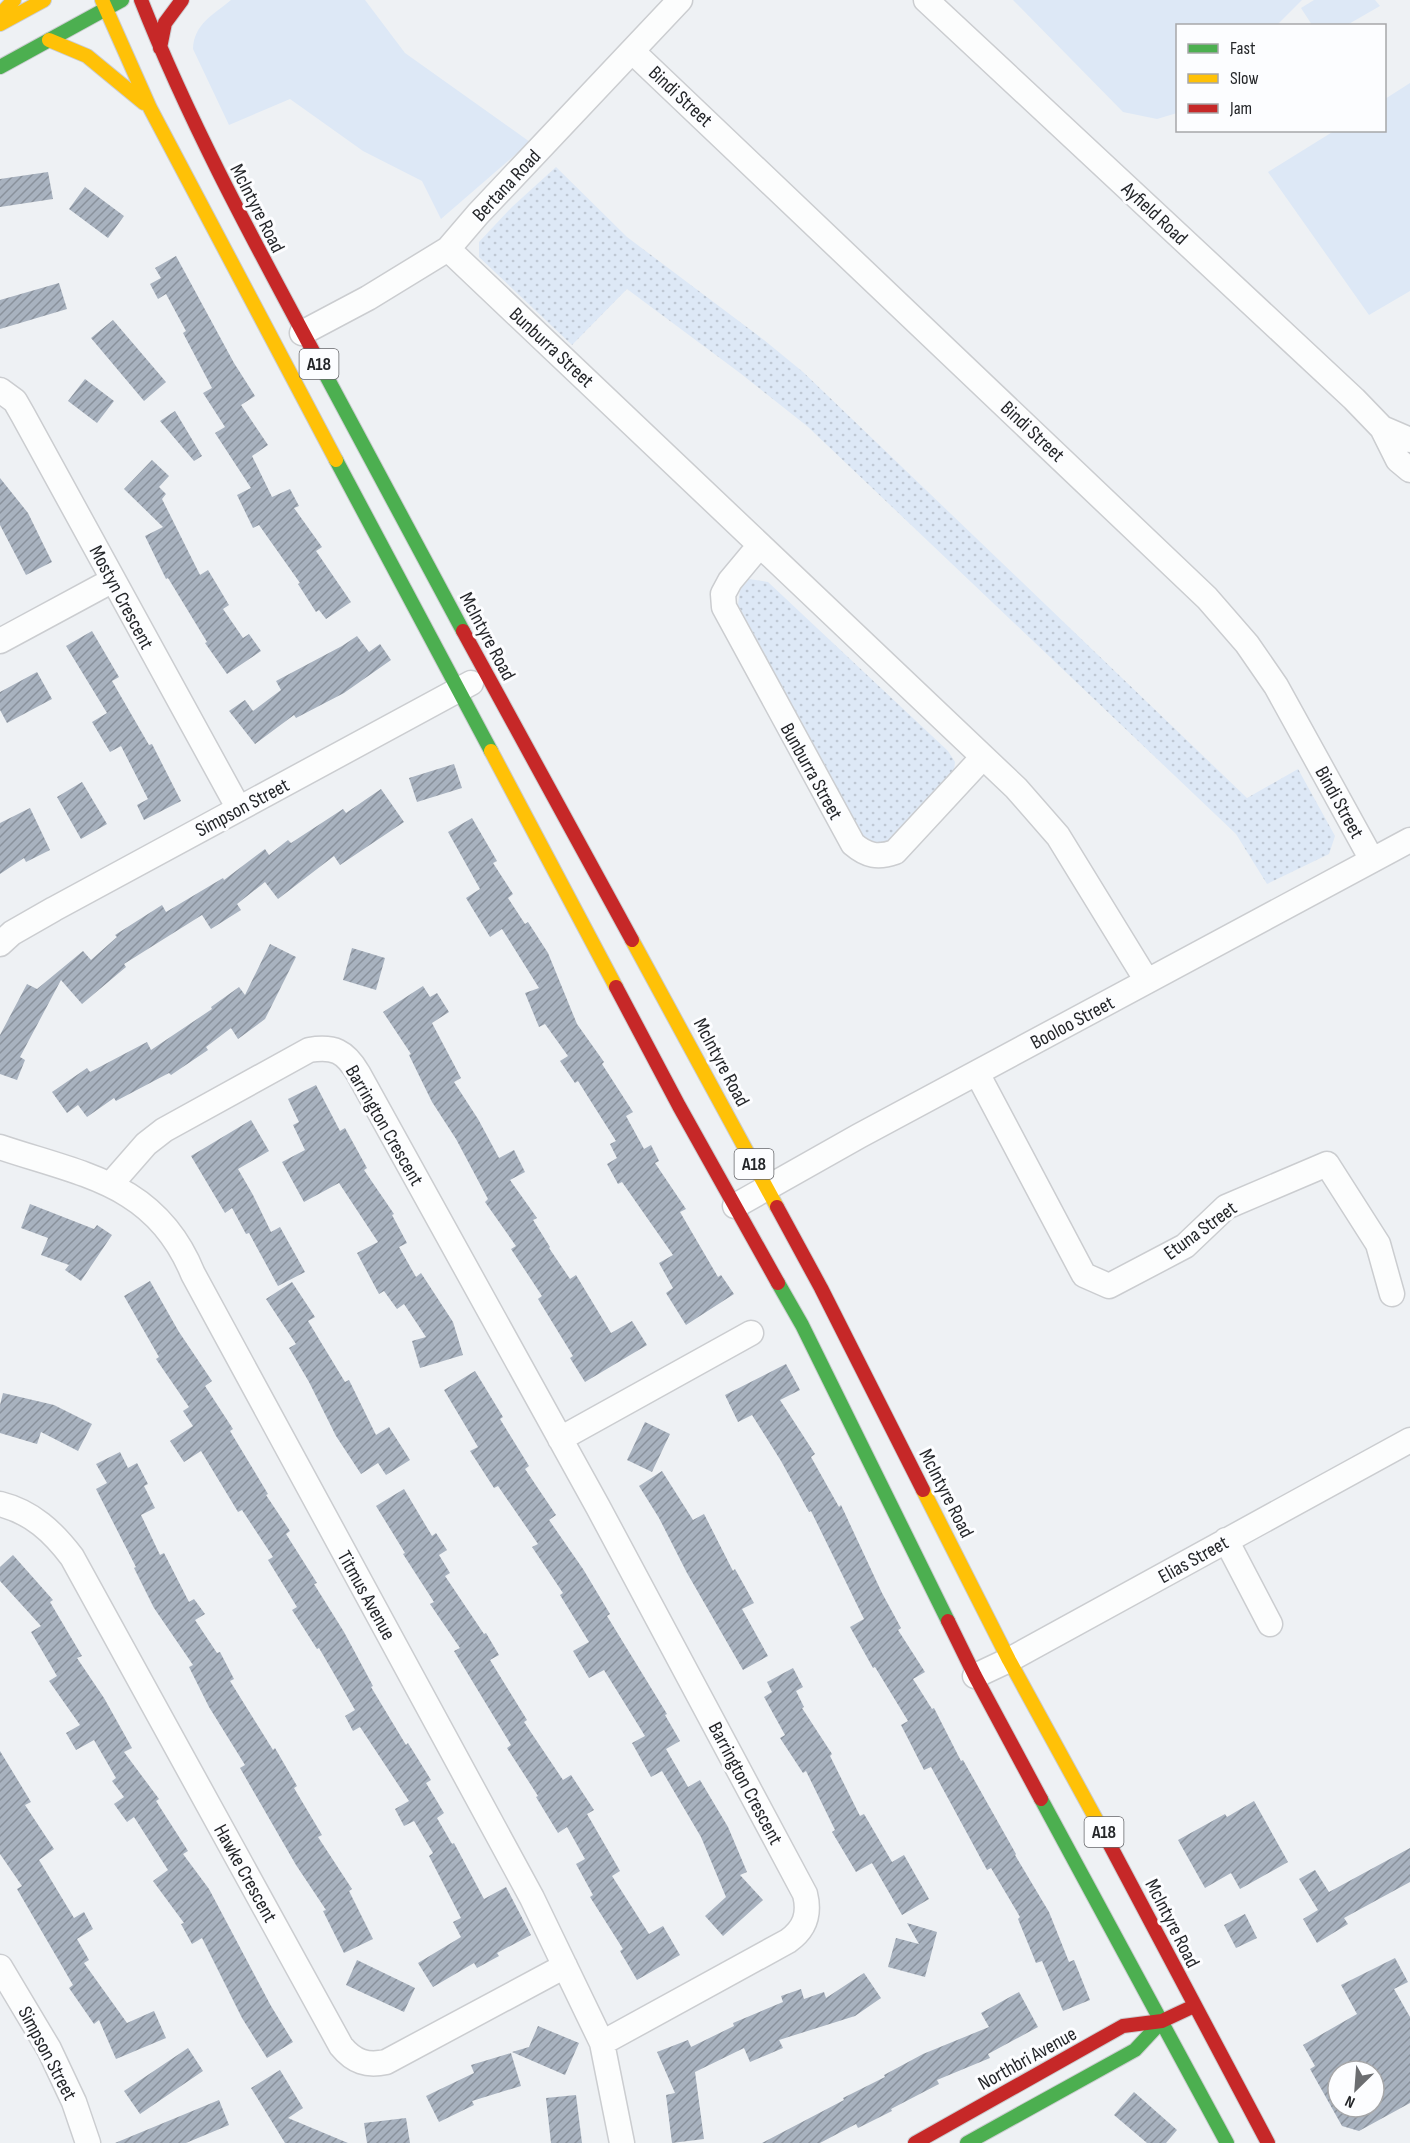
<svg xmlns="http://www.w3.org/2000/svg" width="1410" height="2143" viewBox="0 0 1410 2143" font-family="'Sofia Sans Condensed',sans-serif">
<defs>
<pattern id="grass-dots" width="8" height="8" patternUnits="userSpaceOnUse" patternTransform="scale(1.5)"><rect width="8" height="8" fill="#dde8f6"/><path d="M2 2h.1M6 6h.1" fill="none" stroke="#bec7d3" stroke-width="1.8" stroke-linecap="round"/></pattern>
<pattern id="building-hatch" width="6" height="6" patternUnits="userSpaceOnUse" patternTransform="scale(1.5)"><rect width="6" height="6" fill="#a8b2bf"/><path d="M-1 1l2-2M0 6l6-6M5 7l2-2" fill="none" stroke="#89919b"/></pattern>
</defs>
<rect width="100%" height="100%" fill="#eef1f4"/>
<path fill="url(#grass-dots)" d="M556,167l71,70 137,103 39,32 444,426 51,-29 37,67 -6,18 -62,30 -31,-50 -429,-408 -67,-53 -113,-84 -55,56 -93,-88v-15l33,-35z
M749,579l19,3 180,169 7,11 -1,8 -68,75 -16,-2 -6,-6 -126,-232 2,-15z"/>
<path fill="#dde8f6" d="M231,0h134l40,53 125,89 -89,77 -19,-38 -59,-30 -73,-52 -61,26 -36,-76c1,-25 20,-34 38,-49z
M1013,0h289l-25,25 -99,1 -1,87 -20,6 -34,-7z
M1314,0h61l5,6 -33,19h-35l-11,-17z
M1410,83v208l-41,24 -101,-143 66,-41 50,-1 1,-31z"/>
<path fill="url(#building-hatch)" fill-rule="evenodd" d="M48,172l5,27 -53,8v-28z
M85,187l39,29 -16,22 -39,-29z
M176,256l58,107 21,33 -14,9 27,40 -16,11 20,41 18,-8 9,17 -5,2 28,39 -6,4 35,51 -25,17 -7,-9 -3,2 -18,-28 2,-1 -41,-58 -6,3 -16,-33 14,-7 -36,-55 10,-6 -22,-34 9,-5 -29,-55 3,-2 -20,-37 -8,5 -8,-15 11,-6 -6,-10z
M59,283l8,26 -67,20v-29z
M113,320l53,62 -22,19 -53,-63z
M85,379l29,22 -17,22 -29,-22z
M175,411l27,45 -8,5 -34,-40z
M152,460l17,16 -10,11 7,7 -4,5 38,76 8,-5 21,35 -6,4 20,29 6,-4 12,17 -34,23 -22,-31 2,-1 -39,-64 -2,1 -21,-43 18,-9 -39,-38z
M0,478l28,35 24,49 -26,13 -26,-50z
M92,631l27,46 -7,4 37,64 3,-1 29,57 -37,19 -7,-15 11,-6 -27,-53 -11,6 -18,-30 15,-9 -41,-67z
M357,636l12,16 11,-8 11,16 -47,33 -48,25 -2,-3 -39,29 -26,-33 16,-11 8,11 28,-21 -5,-9 66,-35z
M37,672l15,27 -45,24 -7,-13v-18z
M454,764l8,24 -45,14 -8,-24z
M82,782l25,42 -26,15 -24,-42z
M381,789l23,33 -64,43 -6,-9 -56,43 -13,-17 -28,22 4,6 -30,19 -9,-14 -78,49 2,3 -44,37 -21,-24 -41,77 5,3 -8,20 -17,-6v-39l27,-51 10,5 46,-38 8,9 26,-23 -2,-2 47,-30 4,7 57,-34 1,2 41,-31 4,6 19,-15 3,3 52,-34 3,4z
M30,808l20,42 -24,12 -2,-4 -24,16v-51z
M472,818l25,43 -4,2 20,31 -5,4 17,26 3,-2 20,31 29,71 27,38 -2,2 31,48 -7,4 18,33 7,-4 8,16 -4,2 31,46 -6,3 38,65 3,-2 13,19 -48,31 -20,-32 7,-5 -14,-25 14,-8 -51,-73 -4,2 -11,-20 10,-6 -7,-14 6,-3 -38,-60 -3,2 -15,-22 8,-5 -23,-32 -6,3 -14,-34 14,-5 -37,-59 -12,8 -24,-39 14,-9 -32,-57z
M270,944l26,13 -31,62 -27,20 -7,-11 -25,19 2,3 -37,25 -2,-2 -53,28 -2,-3 -27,19 -9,-12 -11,8 -15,-21 35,-24 3,4 57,-30 4,8 61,-41 -1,-2 28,-20 6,8z
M352,948l33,10 -9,32 -33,-10z
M423,986l7,11 7,-4 12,19 -17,11 29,55 -7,4 24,37 21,39 15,-8 11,22 -15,8 27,38 -4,2 17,27 -1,1 21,31 6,-4 35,58 21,-12 15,24 -62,37 -15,-24 3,-2 -35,-57 4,-3 -31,-47 5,-3 -31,-44 3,-3 -32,-60 -24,-37 -23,-47 2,-1 -28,-42z
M316,1085l24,46 5,-3 22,40 -3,2 30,44 -2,1 15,28 -8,4 17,30 5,-4 32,49 10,33 -43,13 -8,-27 14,-4 -22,-33 -7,5 -13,-18 -5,3 -22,-41 21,-11 -39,-59 -35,19 -22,-40 23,-12 -12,-25 6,-3 -11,-23z
M251,1120l18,31 -31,18 15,26 18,37 9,-5 25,45 -27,14 -29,-53 -3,1 -14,-26 -7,5 -34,-57z
M30,1204l64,25 3,-4 15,10 -31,46 -16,-11 4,-5 -28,-10 7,-17 -27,-10z
M150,1281l29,51 33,49 -7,5 28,43 -3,2 38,63 -2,1 24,36 -4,3 31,49 -3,1 30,48 29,54 -2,1 35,58 2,-2 23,37 -5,3 18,30 -7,5 15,26 2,-1 30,56 22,-12 25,48 -34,18 2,3 -22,12 -3,-5 -41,24 -15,-24 43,-26 -8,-15 8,-4 -32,-62 4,-3 -19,-32 -10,5 -9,-17 14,-8 -49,-74 -7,4 -8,-15 10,-6 -36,-62 -2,1 -25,-39 5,-3 -29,-47 5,-3 -31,-47 -4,2 -37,-61 -17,11 -14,-21 23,-15 -10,-15 6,-4 -33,-48 3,-2 -35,-61z
M292,1282l23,35 -7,4 37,61 4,-2 27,55 13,-8 21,33 -24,15 -8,-12 -17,11 -25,-38 -27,-54 -20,-34 7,-4 -30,-45z
M786,1364l14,26 -20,10 35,54 -4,3 28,50 2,-2 41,88 19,35 -3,2 27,42 -12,7 19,30 2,-1 27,53 2,-1 53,94 -1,1 34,57 20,50 5,-2 16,40 -27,11 -21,-50 -6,2 -18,-44 2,-2 -29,-49 -4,2 -56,-103 -7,3 -23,-45 7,-4 -33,-54 -2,1 -23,-41 14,-8 -53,-108 -2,1 -28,-51 -29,-46 -14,7 -13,-27z
M475,1371l28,46 -3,2 29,47 -4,3 31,46 -7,5 34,49 27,45 -3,2 60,98 -2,1 15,26 -14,8 22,38 12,-7 28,47 19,45 -7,3 23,25 -40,36 -18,-20 21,-19 -25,-60 -39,-66 -11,6 -19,-34 13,-7 -41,-66 -15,8 -16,-27 16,-9 -29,-47 3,-2 -31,-46 6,-3 -40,-58 -4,2 -24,-37 8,-4 -34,-57z
M3,1393l51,12 38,19 -14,27 -37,-19 -4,12 -37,-11v-28z
M645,1422l25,12 -18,38 -25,-12z
M120,1452l8,16 9,-5 11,21 -4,2 11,22 -14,7 19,40 4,-2 25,49 5,-3 11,15 -10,6 22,33 3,-1 14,27 -4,2 43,69 2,-2 22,38 -3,2 28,47 -4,2 34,52 -3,2 24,48 -29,14 -21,-42 3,-1 -30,-45 -56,-97 5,-3 -36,-58 -20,-40 4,-2 -39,-57 -20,-40 2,-1 -40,-78 11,-6 -11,-19z
M662,1471l31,49 11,-6 29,57 2,-2 19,34 -12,6 26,47 -25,14 -56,-97 -28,-55 -20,-32z
M404,1489l28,47 4,-3 11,17 -8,5 11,18 -5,3 39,58 2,-1 13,22 -9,5 37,60 -3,2 39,58 8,-5 23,35 -7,4 33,57 -8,5 37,58 14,-8 17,29 -43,25 -17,-29 3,-2 -33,-52 3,-2 -17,-31 9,-5 -18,-32 -9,6 -22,-36 2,-1 -31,-48 4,-3 -57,-94 6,-3 -30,-44 4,-2 -31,-48 2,-1 -29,-47z
M13,1555l40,45 -3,2 32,54 -5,2 27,40 28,50 -8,4 35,47 -3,2 32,50 -5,3 26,35 62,117 22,36 -26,16 -25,-40 -40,-80 -10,6 -11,-20 3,-1 -31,-42 15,-11 -34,-53 -7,5 -13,-18 10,-7 -12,-16 4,-3 -22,-38 -18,10 -10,-17 14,-8 -31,-44 8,-5 -26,-44 10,-6 -41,-45v-14z
M793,1668l10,19 -7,4 8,16 -2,1 30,46 -2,2 30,60 4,-2 28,48 12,-7 25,44 -27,16 -30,-52 -16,9 -24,-40 3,-2 -29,-59 -3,2 -23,-35 5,-3 -21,-38 8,-5 -5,-10z
M0,1751l31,51 -6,3 29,44 -15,11 35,58 10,-6 9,17 -16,10 12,21 -5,3 43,60 27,-12 12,27 -50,21 -17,-39 -5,4 -25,-36 4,-3 -56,-96 5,-3 -22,-32z
M1254,1801l34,61 -48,27 -9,-16 -26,15 -27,-48 47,-26 2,3z
M1410,1848v34l-66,36 4,6 -31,19 -14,-24 15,-9 -19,-31 16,-9 14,22z
M1245,1914l12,24 -21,10 -12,-23z
M907,1923l30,9 -12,45 -37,-10 8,-29 23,6z
M1395,1958l13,24 -14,7 16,28v86l-51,28 -17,-5 -32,-57 5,-3 -12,-21 54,-31 -16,-29zM1338,2071h36v36h-36z
M357,1960l58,28 -11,24 -58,-27z
M864,1973l17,25 -26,18 -76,24 4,8 -33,14 -6,-14 -49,24 9,67 -32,4 -6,-48 9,-2 -18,-41 31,-12 3,7 43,-21 -1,-3 50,-21 -2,-6 20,-7 3,10 20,-7 2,6z
M1019,1992l19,35 -50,27 2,4 -53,22 2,4 -48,25 1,2 -34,17 -2,-4 -36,19h-58l82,-43 -1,-2 42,-21 -1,-2 39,-21 66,-27 -8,-14z
M538,2026l41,17 -14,32 -53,-23 17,-5z
M188,2048l15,23 -63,43 -16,-23z
M511,2053l10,33 -49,15 2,4 -35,17 -13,-26 48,-23 -3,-8z
M280,2070l23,38 -15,10 60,25h-63l-34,-55z
M1134,2092l43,38 -11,13h-19l-33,-28z
M576,2095l6,48h-31l-5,-45z
M219,2100l10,25 -43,18h-71z
M406,2118l4,25h-43l-3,-20z"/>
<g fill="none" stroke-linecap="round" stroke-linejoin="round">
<defs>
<path id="street" d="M926,0l428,399 28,29 16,32 12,10
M632,51l575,547 40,46 29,42 96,174
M448,249l568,539 42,48 89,145
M302,333l66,-35 80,-49 30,-35 202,-214
M0,390l15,11 8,14 216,394
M1382,428l28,12
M760,545l-30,36 -7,13 1,13 129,237c14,12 25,14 42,8l88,-95
M0,641l113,-61
M0,944l12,-11 42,-24 417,-226
M977,1073l107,202 25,11 76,-40 41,-39 101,-43 51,80 14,50
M0,1147c83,28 156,36 193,127l339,624 70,145 20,100
M111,1184l35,-40 18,-14 145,-80c25,-4 36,1 49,23l240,434 207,387c5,20 0,35 -17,47l-186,102
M735,1206l124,-70 551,-296
M560,1439l191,-106
M0,1504c32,8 53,28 72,53l269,489c13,16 26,20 45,16l179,-96
M1226,1540l44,84
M975,1676l34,-16 401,-220
M0,1967l49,82 25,53 14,41"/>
<path id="fast" d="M0,67l122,-67
M322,368l141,263
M336,460l155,291
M778,1283l24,42 146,296
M1041,1799l186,344
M967,2143l168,-93 27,-29"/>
<path id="slow" d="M102,0l48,108 186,352
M0,15l14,-15
M0,24l44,-24
M49,40l38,16 57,47
M491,751l125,236
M632,940l145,267
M923,1490l86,170 93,170"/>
<path id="jam" d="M141,0c50,127 116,247 181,368
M160,48l5,-25 17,-23
M463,631l169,309
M616,987l63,119 99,177
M777,1207l44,81 102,202
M948,1621l27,55 66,123
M1102,1830l166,313
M915,2143l208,-117 39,-5 32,-15"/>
</defs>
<use href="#street" stroke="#cbcdd0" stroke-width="27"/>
<use href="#fast" stroke="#cbcdd0" stroke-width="16"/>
<use href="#slow" stroke="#cbcdd0" stroke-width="16"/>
<use href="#jam" stroke="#cbcdd0" stroke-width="16"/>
<use href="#street" stroke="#fcfdfd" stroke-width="24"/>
<use href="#fast" stroke="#4caf50" stroke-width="14"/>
<use href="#slow" stroke="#ffc107" stroke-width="14"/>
<use href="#jam" stroke="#c62828" stroke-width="14"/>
</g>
<g text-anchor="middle" stroke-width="6" stroke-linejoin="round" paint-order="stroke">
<g fill="#fcfdff" stroke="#656669" stroke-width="1.5">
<rect x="299.5" y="349" width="39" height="30" rx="4.5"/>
<rect x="734.5" y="1149" width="39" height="30" rx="4.5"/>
<rect x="1084.5" y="1817" width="39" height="30" rx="4.5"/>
</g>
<g font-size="18" font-weight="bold" fill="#242629">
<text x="319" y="370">A18</text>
<text x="754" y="1170">A18</text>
<text x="1104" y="1838">A18</text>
</g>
<g font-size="20" fill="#242629" stroke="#fcfdff">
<text transform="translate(681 96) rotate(43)" y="7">Bindi Street</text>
<text transform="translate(506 185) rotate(-47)" y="7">Bertana Road</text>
<text transform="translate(258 208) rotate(63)" y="7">McIntyre Road</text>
<text transform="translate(1155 213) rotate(43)" y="7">Ayfield Road</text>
<text transform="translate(552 347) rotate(43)" y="7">Bunburra Street</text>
<text transform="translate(1033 431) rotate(43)" y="7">Bindi Street</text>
<text transform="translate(122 597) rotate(62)" y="7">Mostyn Crescent</text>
<text transform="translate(488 636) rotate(62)" y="7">McIntyre Road</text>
<text transform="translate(812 771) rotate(61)" y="7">Bunburra Street</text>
<text transform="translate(1340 802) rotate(61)" y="7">Bindi Street</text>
<text transform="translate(242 807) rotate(-28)" y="7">Simpson Street</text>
<text transform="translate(1072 1022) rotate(-28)" y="7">Booloo Street</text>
<text transform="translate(722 1062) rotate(62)" y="7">McIntyre Road</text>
<text transform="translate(385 1125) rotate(60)" y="7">Barrington Crescent</text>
<text transform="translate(1200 1230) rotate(-36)" y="7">Etuna Street</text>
<text transform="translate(947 1493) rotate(63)" y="7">McIntyre Road</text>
<text transform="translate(1193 1559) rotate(-29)" y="7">Elias Street</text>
<text transform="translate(367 1595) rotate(61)" y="7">Titmus Avenue</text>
<text transform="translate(746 1783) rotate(62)" y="7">Barrington Crescent</text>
<text transform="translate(246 1873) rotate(61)" y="7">Hawke Crescent</text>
<text transform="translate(1173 1923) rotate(63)" y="7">McIntyre Road</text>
<text transform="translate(48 2053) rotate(62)" y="7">Simpson Street</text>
<text transform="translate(1027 2058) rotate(-29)" y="7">Northbri Avenue</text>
</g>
</g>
<rect x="1176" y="24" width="210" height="108" fill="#fcfdff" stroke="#a6a7a9" stroke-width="1.5"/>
<rect x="1188" y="44" width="30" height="9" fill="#4caf50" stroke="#a6a7a9" stroke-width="1.5"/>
<text x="1230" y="54" font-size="18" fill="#242629">Fast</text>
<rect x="1188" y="74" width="30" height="9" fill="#ffc107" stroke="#a6a7a9" stroke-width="1.5"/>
<text x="1230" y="84" font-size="18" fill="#242629">Slow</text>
<rect x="1188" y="104" width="30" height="9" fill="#c62828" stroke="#a6a7a9" stroke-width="1.5"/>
<text x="1230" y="114" font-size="18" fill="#242629">Jam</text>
<g transform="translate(1356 2089) rotate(205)"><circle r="28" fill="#fcfdff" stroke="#a6a7a9" stroke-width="1.5"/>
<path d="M0-4.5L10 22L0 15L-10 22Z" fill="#6b6d70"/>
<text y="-9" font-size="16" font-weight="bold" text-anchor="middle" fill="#242629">N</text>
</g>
</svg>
